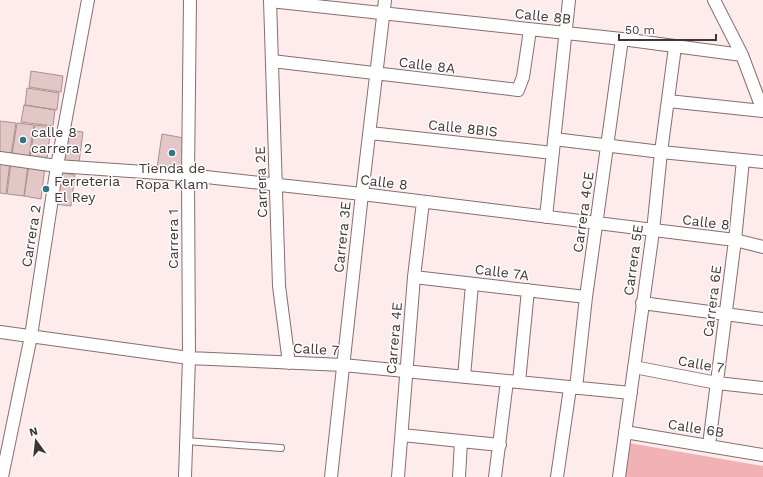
<svg xmlns="http://www.w3.org/2000/svg" width="763" height="477" viewBox="0 0 763 477" font-family="'Work Sans',sans-serif">
<rect width="100%" height="100%" fill="#feecec"/>
<path fill="#f0b2b4" d="M623,442l140,24v11h-144z"/>
<path fill="#e3c6c6" stroke="#ab9090" d="M31,71l32,5 -2,16 -32,-5z
M27,88l32,5 -2,17 -32,-5z
M24,105l31,5 -2,16 -32,-4z
M0,121l16,2 -5,32 -11,-2z
M17,123l17,2 -5,32 -17,-2z
M35,125l16,2 -4,32 -17,-2z
M66,130l17,2 -4,31 -17,-2z
M162,134l22,4 -1,31 -26,-1z
M0,161l10,1 -4,32 -6,-1z
M11,162l17,3 -4,31 -17,-2z
M29,165l16,2 -4,32 -17,-3z
M58,172l17,3 -4,31 -17,-2z"/>
<g fill="none" stroke-linecap="round" stroke-linejoin="round">
<defs>
<path id="lane" d="M186,441l95,7"/>
<path id="street" d="M270,0l9,286 10,77
M714,0l28,55 21,56
M270,1l352,38 120,16
M272,61l246,29 5,-13 7,-47
M668,101l95,10
M370,133l183,20
M554,139l107,13 102,10
M0,158l57,8 131,9 174,19 373,46 28,7
M546,217l23,-217
M414,277l172,20
M642,303l121,16
M0,332l189,26 154,7 288,28
M634,367l83,16 46,5
M464,377l8,-93
M519,382l9,-92
M576,388l10,-91 36,-258
M625,432l138,23
M402,435l98,10
M709,445l26,-205 8,-80
M2,477l29,-141 26,-170 31,-166
M185,477l4,-119 -1,-183 2,-175
M331,477l31,-283 23,-194
M398,477l16,-200 9,-75
M459,477l2,-36
M495,477l12,-96
M557,477l13,-89
M619,477l34,-246 8,-79 14,-105"/>
</defs>
<use href="#lane" stroke="#876e6e" stroke-width="8"/>
<use href="#street" stroke="#876e6e" stroke-width="14"/>
<use href="#lane" stroke="#fff" stroke-width="6"/>
<use href="#street" stroke="#fff" stroke-width="12"/>
</g>
<g fill="#367289" stroke="#fefefe" stroke-width="1.5">
<circle cx="23" cy="140" r="4"/>
<circle cx="172" cy="153" r="4"/>
<circle cx="46" cy="189" r="4"/>
</g>
<g text-anchor="middle" stroke-width="3" stroke-linejoin="round" paint-order="stroke">
<g font-size="14" fill="#403535" stroke="#fefefe">
<text transform="translate(543 16) rotate(6)" y="5">Calle 8B</text>
<text transform="translate(427 65) rotate(7)" y="5">Calle 8A</text>
<text transform="translate(463 128) rotate(6)" y="5">Calle 8BIS</text>
<text transform="translate(261 182) rotate(-92)" y="5">Carrera 2E</text>
<text transform="translate(384 182) rotate(7)" y="5">Calle 8</text>
<text transform="translate(583 212) rotate(-82)" y="5">Carrera 4CE</text>
<text transform="translate(706 222) rotate(7)" y="5">Calle 8</text>
<text transform="translate(31 236) rotate(-81)" y="5">Carrera 2</text>
<text transform="translate(342 237) rotate(-84)" y="5">Carrera 3E</text>
<text transform="translate(173 239) rotate(-90)" y="5">Carrera 1</text>
<text transform="translate(633 260) rotate(-82)" y="5">Carrera 5E</text>
<text transform="translate(502 272) rotate(7)" y="5">Calle 7A</text>
<text transform="translate(712 301) rotate(-83)" y="5">Carrera 6E</text>
<text transform="translate(394 338) rotate(-85)" y="5">Carrera 4E</text>
<text transform="translate(316 349) rotate(3)" y="5">Calle 7</text>
<text transform="translate(701 364) rotate(10)" y="5">Calle 7</text>
<text transform="translate(696 428) rotate(9)" y="5">Calle 6B</text>
</g>
<g font-size="14" fill="#403535" stroke="#fefefe" text-anchor="start">
<text x="31" y="137">calle 8<tspan x="31" dy="16">carrera 2</tspan></text>
<text x="172" y="173" text-anchor="middle">Tienda de<tspan x="172" dy="16">Ropa Klam</tspan></text>
<text x="54" y="186">Ferreteria<tspan x="54" dy="16">El Rey</tspan></text>
</g>
</g>
<g transform="translate(36 441) rotate(345)" stroke="#fefefe" stroke-width="3" paint-order="stroke">
<path d="M0-3L7 15L0 10L-7 15Z" fill="#403535"/>
<text y="-6" font-size="11" font-weight="bold" text-anchor="middle" fill="#403535">N</text>
</g>
<path d="M619 34v6h97v-6" fill="none" stroke="#403535" stroke-width="2"/>
<text x="625" y="34" font-size="12" fill="#403535" stroke="#fefefe" stroke-width="3" paint-order="stroke">50 m</text>
</svg>
